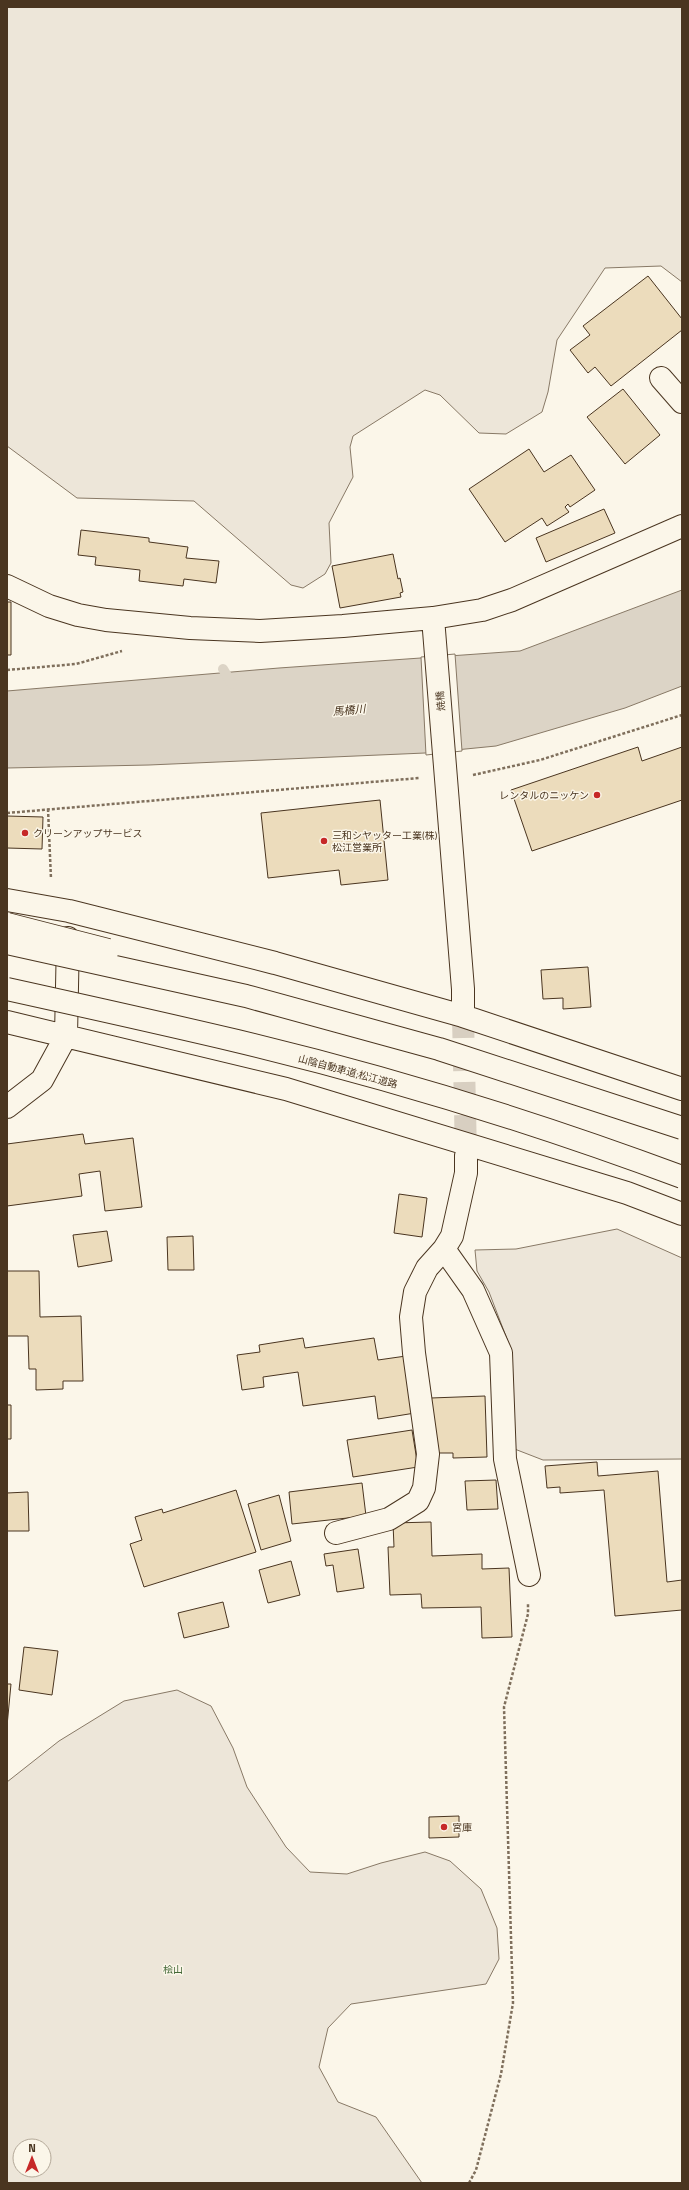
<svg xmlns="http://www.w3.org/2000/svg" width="689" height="2190" viewBox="0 0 689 2190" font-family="'Titillium Web','Noto Sans JP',sans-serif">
<rect width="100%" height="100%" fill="#fbf6e9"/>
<path fill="#ede6d9" stroke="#887966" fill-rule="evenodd" d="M7,7h675v275l-21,-16 -56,2 -48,72 -9,52 -6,20 -36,22 -27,-1 -39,-38 -15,-5 -72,46 -3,11 3,30 -24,46 2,40 -6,11 -22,14 -12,-3 -97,-84 -117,-3 -70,-52z
M617,1229l65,29v201l-139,1 -31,-12 -5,-109 -18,-47 -12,-21 -2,-21 41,-1z
M177,1690l34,16 22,42 14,39 39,60 24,25 37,2 34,-11 44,-11 25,9 31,28 16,39 2,31 -13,25 -135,20 -23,24 -9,39 19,35 38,15 46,66h-415v-401l52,-41 65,-40zM20,2146h24v24h-24z"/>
<path fill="#dcd4c6" stroke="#887966" d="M682,590v96l-57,22 -129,38 -71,7 -276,12 -142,3v-77l272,-23 241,-17z"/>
<path fill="#fbf6e9" stroke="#887966" d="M455,654l7,97 -36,4 -5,-98z"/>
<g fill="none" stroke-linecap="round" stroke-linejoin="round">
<path stroke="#dcd4c6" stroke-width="10" d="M223,669l9,15"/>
</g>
<path fill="#ecdcbc" stroke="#4a3520" d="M648,276l34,43v11l-71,56 -16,-19 -7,6 -18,-23 20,-15 -7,-9z
M623,389l37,46 -35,29 -38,-47z
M529,449l15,23 27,-17 24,35 -25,17 -2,-3 -3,3 4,5 -22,14 -5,-8 -37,24 -36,-53z
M604,509l11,24 -69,29 -10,-24z
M81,530l68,8v4l39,5 -2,11 33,3 -3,22 -32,-4 -1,7 -44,-5 1,-11 -45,-5 1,-8 -18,-2z
M393,554l5,25 2,-1 3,14 -3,1 1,4 -61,11 -8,-42z
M7,602h4v53h-4z
M638,747l4,14 40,-14v53l-150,51 -21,-61z
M380,800l8,80 -47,5 -2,-15 -71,8 -7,-65z
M7,816l36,1 -1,32 -35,-1z
M588,967l3,40 -28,2v-11l-20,1 -2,-29z
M83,1134l2,10 48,-6 9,69 -37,4 -5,-40 -21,3 3,22 -75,10v-62z
M399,1194l28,4 -5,39 -28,-4z
M107,1231l5,30 -34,6 -5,-32z
M193,1236l1,34h-26l-1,-33z
M7,1271h32l1,46 41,-1 2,65h-20v8l-27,1v-21h-7l-1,-33h-21z
M303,1338l2,10 69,-10 4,22 28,-4 9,57 -37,6 -3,-23 -72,10 -5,-34 -35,5 1,10 -22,3 -5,-35 23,-3 -1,-7z
M485,1396l2,61 -34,1v-5h-20l-2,-55z
M7,1405h4v34h-4z
M412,1430l6,37 -65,10 -6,-37z
M597,1462l1,14 60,-5 9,111 15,-2v30l-67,6 -11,-126 -44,3v-6l-13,1 -2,-22z
M496,1480l2,29 -31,1 -2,-29z
M362,1483l4,33 -74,8 -3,-32z
M236,1490l20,62 -112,35 -14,-43 12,-4 -7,-23 27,-8 1,4z
M28,1492l1,39h-22v-38z
M279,1495l12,46 -30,9 -13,-46z
M431,1522l1,34 50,-2v15l27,-1 3,69 -30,1 -1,-31 -59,1 -1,-14 -31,1 -2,-48h6l-1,-24z
M358,1549l6,39 -27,4 -4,-27 -7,1 -2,-12z
M291,1561l9,34 -32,8 -9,-33z
M223,1602l6,25 -45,11 -6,-25z
M24,1647l34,4 -6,44 -33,-5z
M7,1684h4l-4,42z
M459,1816v21l-30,1v-21z"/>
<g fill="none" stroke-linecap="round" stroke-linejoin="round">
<path stroke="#d8cfc1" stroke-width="22" stroke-dasharray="22 11" stroke-linecap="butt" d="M463,1016l3,140"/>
<defs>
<path id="minor" d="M661,378l21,24
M7,586l42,20 29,9 28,5 84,8 70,3 83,-5 90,-8 49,-8 30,-10 170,-74
M433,618l30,371v27
M7,900l62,11 206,52 188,53 219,73
M7,1022l279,67 341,104 55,21
M7,1107l35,-27 24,-44 2,-98
M444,1249l29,41 28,63 4,106 24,116
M336,1533l53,-14 29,-18 6,-13 4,-34 -14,-101 -3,-36 4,-25 12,-24 17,-19 8,-13 14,-63v-17"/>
</defs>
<use href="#minor" stroke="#4a3520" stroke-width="24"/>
<path stroke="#7f6f5c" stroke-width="2.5" stroke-dasharray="3 2" stroke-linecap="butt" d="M7,670l69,-6 46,-13
M473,775l67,-15 142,-45
M48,809l3,70
M7,813l412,-35
M469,2183l7,-13 25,-96 12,-71 -9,-296 24,-93v-11"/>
<use href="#minor" stroke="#fbf6e9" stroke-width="22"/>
<defs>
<path id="highway-bridge" d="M7,924l101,26
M7,943l239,53 193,53 243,79
M7,989c77,17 154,34 230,52 151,36 300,82 445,136"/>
</defs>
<use href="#highway-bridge" stroke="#4a3520" stroke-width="24" stroke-linecap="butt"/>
<use href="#highway-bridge" stroke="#fbf6e9" stroke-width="22"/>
</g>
<g fill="#c62828" stroke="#fbf6e9" stroke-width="1.5">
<circle cx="597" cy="795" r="4"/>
<circle cx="25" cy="833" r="4"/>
<circle cx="324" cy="841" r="4"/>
<circle cx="444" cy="1827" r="4"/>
</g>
<g text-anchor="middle" stroke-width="3" stroke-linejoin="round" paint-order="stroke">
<g font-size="10" fill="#4a3520" stroke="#fbf6e9">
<text transform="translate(440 701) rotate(-94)" y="4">焼橋</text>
<text transform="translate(348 1071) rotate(15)" y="4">山陰自動車道;松江道路</text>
</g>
<g font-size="10" fill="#4a3520" stroke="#fbf6e9" text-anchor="start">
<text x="589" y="799" text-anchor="end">レンタルのニッケン</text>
<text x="33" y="837">クリーンアップサービス</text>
<text x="332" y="839">三和シヤッター工業(株)<tspan x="332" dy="12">松江営業所</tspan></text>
<text x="452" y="1831">宮庫</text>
</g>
<g font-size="10" fill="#436837" stroke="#fbf6e9">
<text x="173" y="1973">桧山</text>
</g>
<g font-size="11" font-style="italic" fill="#4a3520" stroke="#fbf6e9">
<text transform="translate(349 710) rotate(-5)" y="4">馬橋川</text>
</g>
</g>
<rect width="689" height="2190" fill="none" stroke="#4a3520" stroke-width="16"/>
<g transform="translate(32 2158)"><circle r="19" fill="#fbf6e9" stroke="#b4a999"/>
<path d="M0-3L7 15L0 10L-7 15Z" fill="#c62828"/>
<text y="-6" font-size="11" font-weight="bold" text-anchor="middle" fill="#4a3520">N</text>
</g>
</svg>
